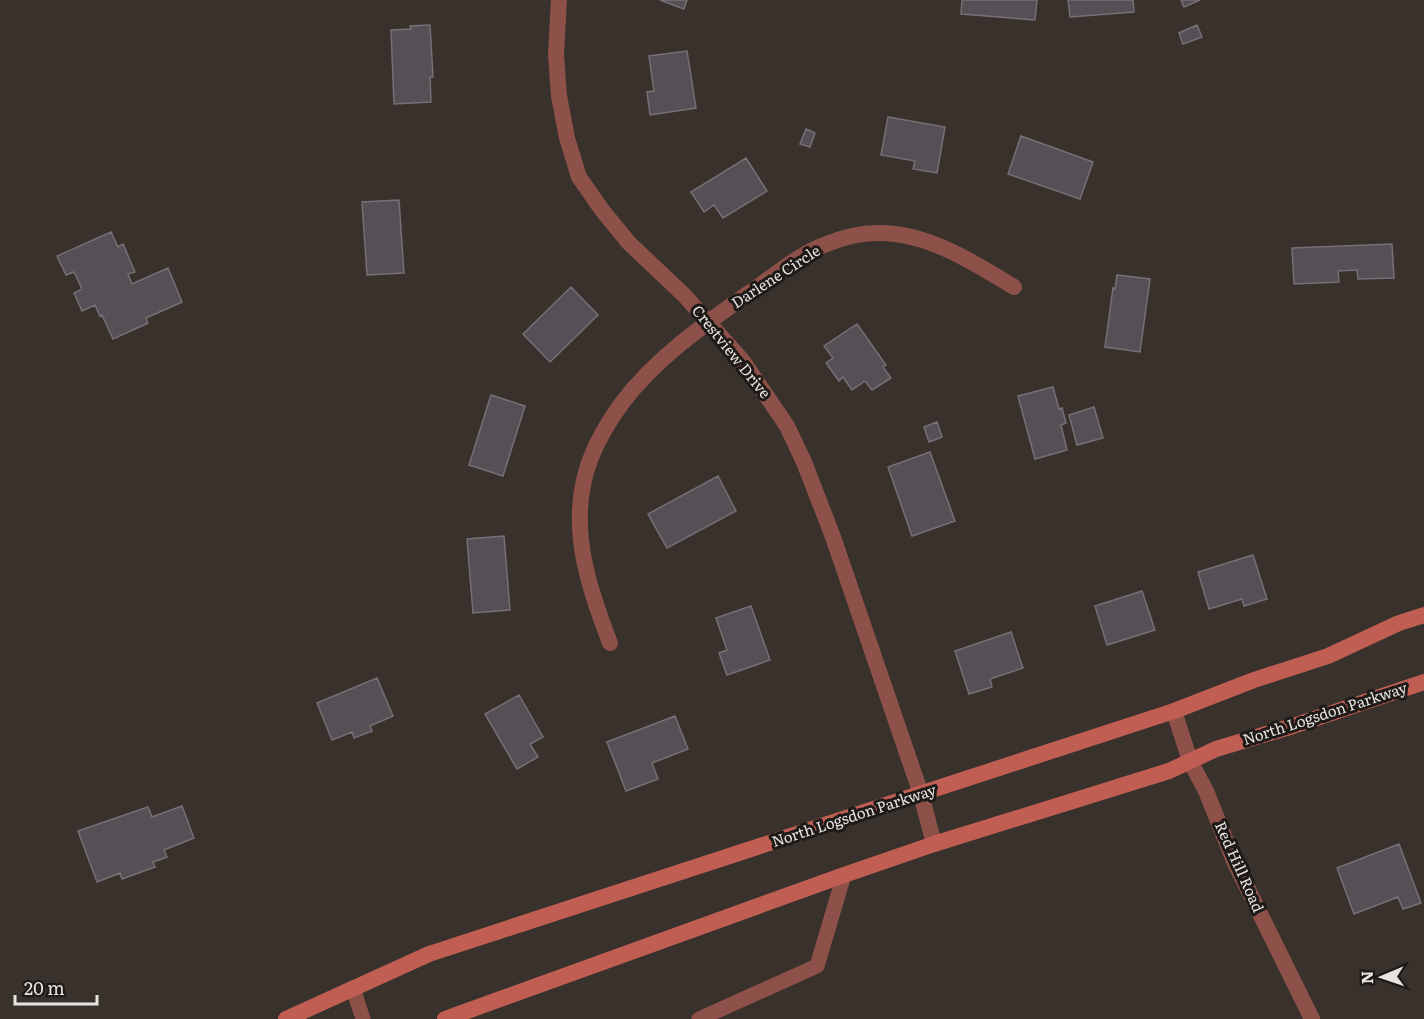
<svg xmlns="http://www.w3.org/2000/svg" width="1424" height="1019" viewBox="0 0 1424 1019" font-family="Literata,serif">
<rect width="100%" height="100%" fill="#39322c"/>
<path fill="#564f55" stroke="#776f76" stroke-width="1.5" d="M660,0h27l-3,9z
M962,0h75l-2,20 -74,-6z
M1068,0h65l1,12 -64,5z
M1181,0h19l-16,7z
M430,25l3,52h-3l1,25 -37,2 -3,-74 20,-1 -1,-3z
M1197,25l5,12 -19,7 -4,-11z
M687,51l9,57 -46,7 -3,-23 7,-1 -5,-35z
M888,117l57,10 -8,46 -24,-4 2,-8 -34,-6z
M806,129l9,4 -5,14 -10,-3z
M1021,136l72,26 -13,37 -72,-25z
M746,158l21,33 -44,27 -9,-13 -10,7 -13,-20z
M399,200l5,73 -37,2 -5,-73z
M111,232l7,15 5,-3 12,28 -7,2 4,10 36,-16 14,34 -36,16 2,5 -35,16 -11,-24 -2,1 -5,-11 -13,6 -8,-18 8,-4 -8,-17 -8,3 -9,-19z
M1392,244l2,34 -36,1 -1,-9 -19,1 1,11 -45,2 -2,-36z
M1117,275l33,4 -10,73 -35,-5 8,-59 2,1z
M571,287l27,28 -48,47 -27,-28z
M857,324l29,41 -3,2 8,11 -19,12 -7,-9 -13,9 -9,-13 -4,4 -13,-18 7,-5 -9,-12z
M1053,387l6,22 3,-1 4,15 -5,2 6,25 -32,9 -17,-63z
M491,395l34,11 -22,70 -34,-11z
M1094,407l9,31 -26,7 -8,-30z
M937,422l5,15 -13,5 -5,-15z
M930,452l25,69 -43,15 -24,-69z
M718,476l18,35 -69,37 -19,-34z
M504,536l6,74 -37,3 -6,-74z
M1253,555l14,44 -23,7 -2,-7 -33,10 -11,-37z
M1142,591l13,39 -48,15 -12,-39z
M751,606l19,54 -43,15 -8,-22 8,-3 -11,-32z
M1011,632l12,36 -33,11 2,8 -23,7 -14,-43z
M377,678l16,38 -23,10 2,5 -18,7 -2,-6 -20,8 -15,-37z
M519,695l24,42 -13,7 8,13 -21,12 -32,-55z
M675,716l13,33 -36,14 6,16 -32,12 -19,-49z
M182,806l12,32 -30,12 3,7 -14,5 2,5 -33,12 -2,-6 -23,9 -19,-51 70,-24 4,10z
M1399,844l22,59 -18,6 -5,-12 -44,17 -17,-46z"/>
<g fill="none" stroke-linecap="round" stroke-linejoin="round">
<path stroke="#8e5149" stroke-width="15" d="M353,988l10,31
M699,1019l118,-53 27,-91"/>
<path stroke="#8e5149" stroke-width="16" d="M559,0l-3,55 3,41 8,42 12,39 23,33 27,33 55,52 58,65 45,66 17,36 29,75 88,257 13,50
M610,643c-20,-52 -39,-107 -26,-163 6,-27 22,-55 38,-77 36,-48 89,-83 137,-117 21,-15 42,-32 65,-41 17,-7 35,-12 53,-12 50,-1 96,29 137,54
M1174,711l16,50 16,30 28,70 78,158"/>
<path stroke="#c05e53" stroke-width="16" d="M286,1019l143,-65 745,-243 80,-31 74,-24 71,-33 25,-8
M445,1019l399,-144 90,-31 235,-73 47,-22 77,-23 131,-44"/>
</g>
<g text-anchor="middle" stroke-width="6" stroke-linejoin="round" paint-order="stroke">
<g font-size="15" fill="#e7e3df" stroke="#1d1a18">
<text transform="translate(776 277) rotate(-33)" y="5">Darlene Circle</text>
<text transform="translate(731 352) rotate(51)" y="5">Crestview Drive</text>
<text transform="translate(1325 714) rotate(-18)" y="5">North Logsdon Parkway</text>
<text transform="translate(854 816) rotate(-18)" y="5">North Logsdon Parkway</text>
<text transform="translate(1239 867) rotate(66)" y="5">Red Hill Road</text>
</g>
</g>
<g transform="translate(1382 977) rotate(268)" stroke="#1d1a18" stroke-width="4.5" paint-order="stroke">
<path d="M0-4.5L10 22L0 15L-10 22Z" fill="#e7e3df"/>
<text y="-9" font-size="16" font-weight="bold" text-anchor="middle" fill="#e7e3df">N</text>
</g>
<path d="M15 995v9h82v-9" fill="none" stroke="#e7e3df" stroke-width="3"/>
<text x="24" y="995" font-size="18" fill="#e7e3df" stroke="#1d1a18" stroke-width="4.5" paint-order="stroke">20 m</text>
</svg>
